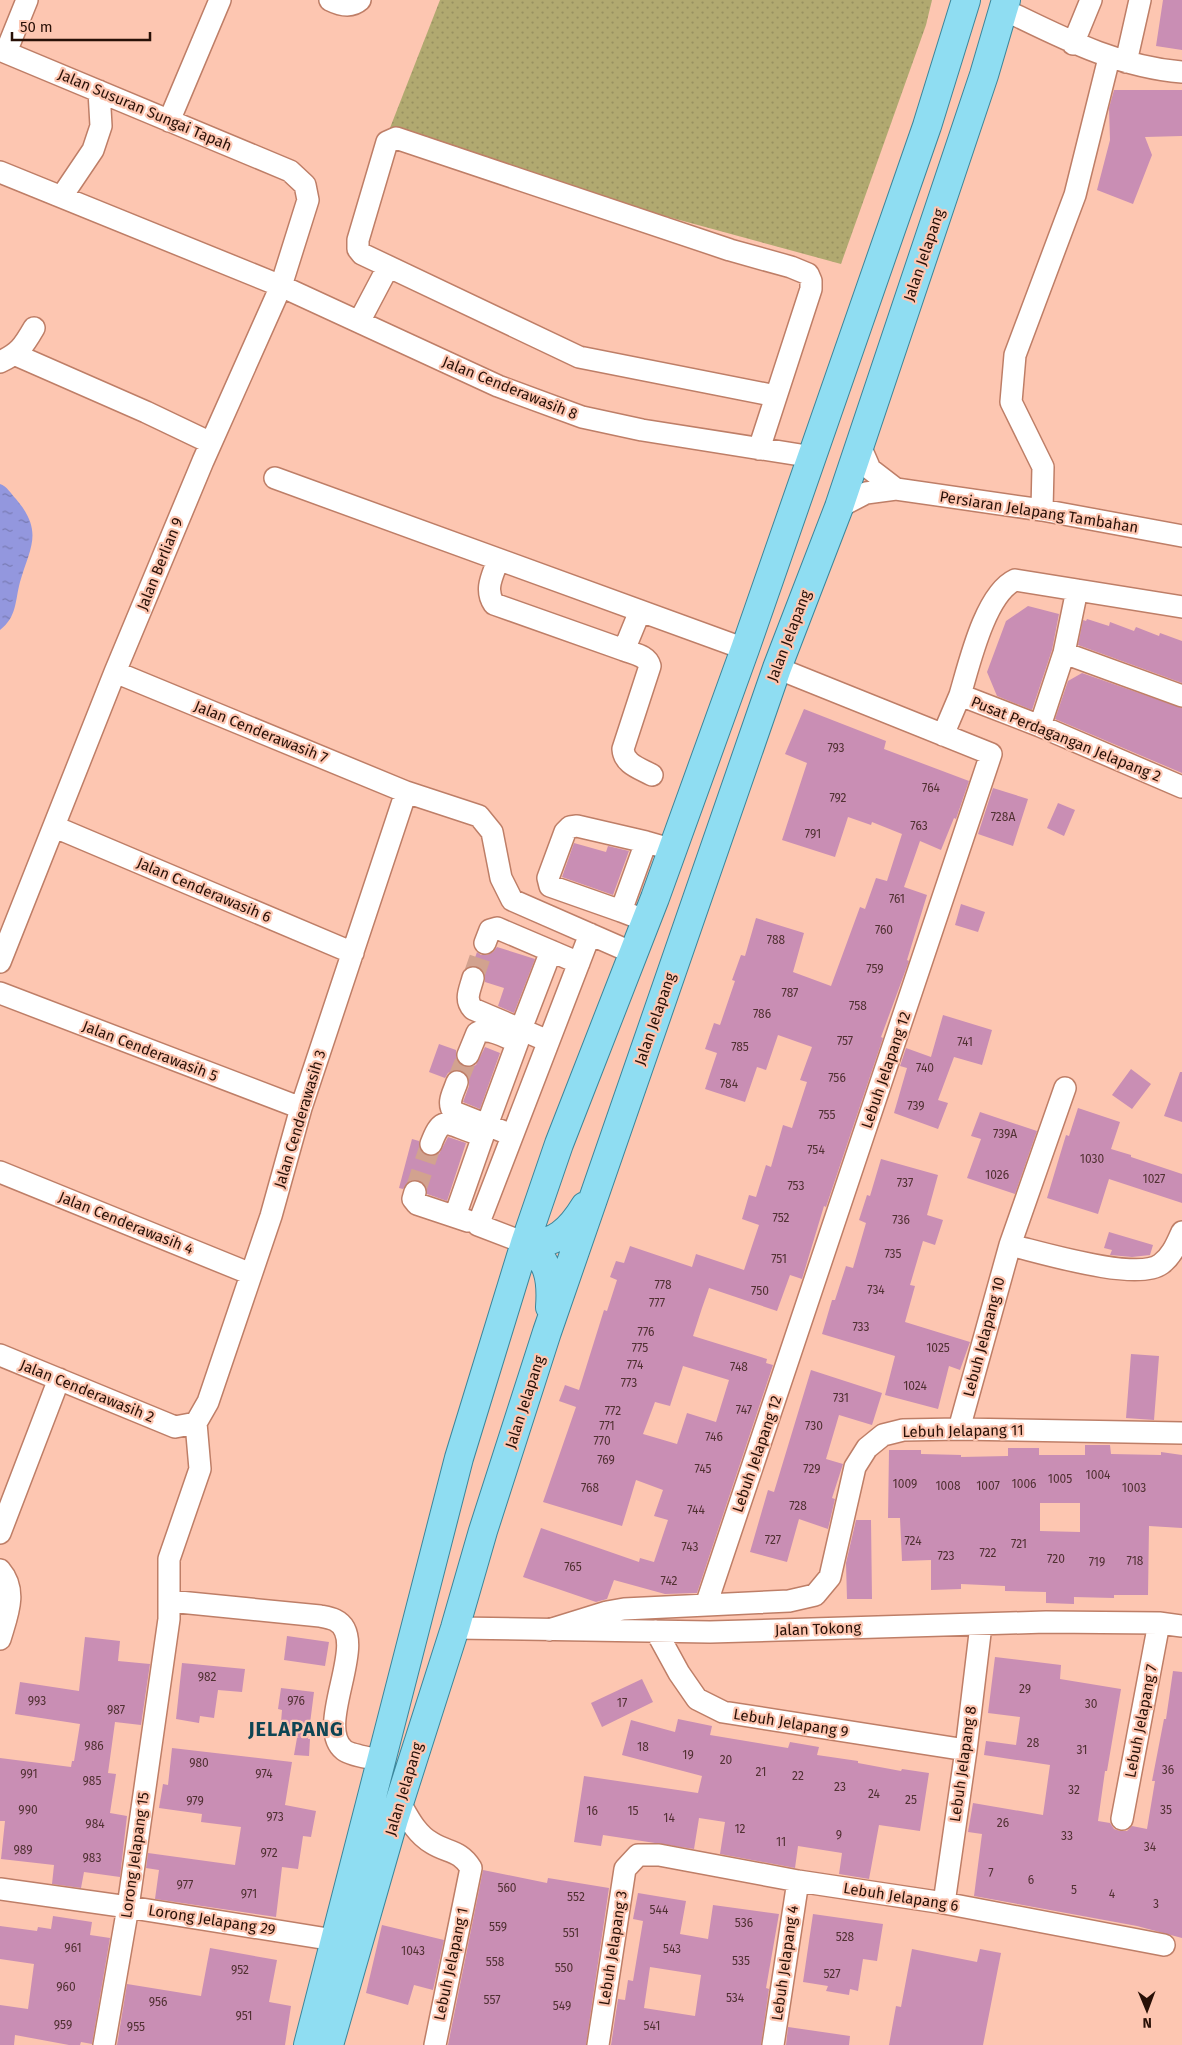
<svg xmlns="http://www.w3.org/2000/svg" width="1182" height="2045" viewBox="0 0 1182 2045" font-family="'Fira Sans',sans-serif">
<defs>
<pattern id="grass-dots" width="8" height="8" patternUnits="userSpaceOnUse" patternTransform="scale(1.25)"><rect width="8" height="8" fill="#b1a970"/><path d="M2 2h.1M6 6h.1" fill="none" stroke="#989060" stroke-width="1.8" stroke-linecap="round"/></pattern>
<pattern id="water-ripples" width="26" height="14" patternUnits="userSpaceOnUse" patternTransform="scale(1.25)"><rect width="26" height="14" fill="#9397de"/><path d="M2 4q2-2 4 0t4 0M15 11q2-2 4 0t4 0" fill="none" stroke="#787ab2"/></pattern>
</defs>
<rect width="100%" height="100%" fill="#fdc6b1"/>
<path fill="url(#grass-dots)" d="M440,0h492l-6,25 -85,239 -191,-52 -262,-79z"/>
<path fill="url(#water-ripples)" d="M0,484c7,2 11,10 16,15 28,33 14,48 4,83 -5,19 -3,35 -20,48z"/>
<path fill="#c98eb4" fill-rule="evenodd" d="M1163,0h19v50l-26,-4z
M1114,90h68v46l-37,1 7,18 -19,49 -36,-14 13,-50 -1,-32z
M1028,606l31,8 -7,36 -20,60 -35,-14 -10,-24 19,-51z
M1087,619l22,7 1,-4 24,9 2,-4 23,9 1,-3 22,8v42l-104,-38 5,-25 3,1z
M1082,673l100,35v65l-127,-54 13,-38z
M804,709l82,32 -2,8 85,32 -13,38 -2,-1 -13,32 -21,-9 -16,46 23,8 -20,65 2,1 -28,76 2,1 -57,169 -2,-1 -22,73 -12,-4 -13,36 -68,-23 -7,20 -9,28 74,23 -1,4 7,2 -76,228 -32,1 -51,-14 -7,19 -11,3 -73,-25 18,-49 98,34 1,-4 14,4 14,-42 -14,-4 9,-26 -27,-10 -14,46 -79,-24 33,-95 -17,-6 6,-16 14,5 25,-80 3,1 10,-31 -7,-3 6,-16 8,2 6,-17 62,21 4,-13 48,16 15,-45 -17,-6 7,-24 7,2 10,-32 5,2 12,-42 9,3 15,-46 -7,-2 12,-33 -34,-12 -12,35 -9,-3 -12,35 -40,-13 12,-36 -12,-4 9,-26 6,2 15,-44 -3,-1 9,-25 4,1 11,-38 48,15 -11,39 38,14 29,-79 5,2 11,-31 11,3 15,-47 -30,-12 -1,3 -23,-8 -13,40 -53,-17 25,-77 -22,-9zM683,1366l46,14 -13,42 -29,-9 -10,31 -34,-10 12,-32 15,4z
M993,788l35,11 -15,47 -35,-12z
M1058,803l17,7 -11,26 -17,-8z
M574,843l32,9 2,-6 21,5 -16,44 -51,-18z
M961,904l24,8 -7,20 -23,-7z
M497,947l38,12 -21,54 -16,-7 6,-18 -19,-6v-7l-3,-5 -10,-4 5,-14 4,3h6l6,-3z
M943,1015l49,15 -10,35 -28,-8 -16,43 10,3 -10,26 -44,-16 13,-45 -7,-2 6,-18 25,9z
M439,1044l17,6v6l2,6 6,5h6l6,-2 9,-18 15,6 -20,56 -17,-7 6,-16v-7l-3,-5 -5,-4h-7l-6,3 -3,5 -16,-6z
M1131,1069l20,15 -19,25 -20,-14z
M1180,1072h2v50l-18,-6z
M1078,1108l42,14 -9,27 20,6v2l51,17v29l-73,-24 -11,35 -51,-16 19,-63 3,1z
M980,1112l57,19 -22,63 -48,-16 14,-39 -10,-3z
M448,1137l18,6 -19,58 -20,-7 -3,-10 -6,-4 -11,3 -4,6 -4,-1 13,-49 7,2v5l2,6 11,4 7,-2z
M881,1159l57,16 -11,40 16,5 -8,25 -12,-4 -13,44 5,1 -10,36 65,20 -10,28 -11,-4 -11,43 -53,-14 10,-39 -73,-22 10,-34h3l11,-34 7,2 13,-45 -7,-3 8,-25 3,1z
M1109,1232l44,13 -3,10 -18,2 -22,-2 2,-5 -8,-2z
M1131,1354l28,2 -5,64 -28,-2z
M811,1370l71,23 -10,32 -33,-10 -13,44 17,5 -11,34 3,1 -7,30 -29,-10 -12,43 -37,-10 18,-62 6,2z
M1085,1445h25l1,9 50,1v-3l21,3v73l-33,-2 -1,69h-34v3l-40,-1v7l-28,-1v-11l-41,-1v-5l-44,-2v5l-30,1v-30l-29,1 -2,-43h-12l1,-68h32v4l40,1v2l47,-1v-8h31v7h46zM1040,1503h40v29l-40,-1z
M856,1520h15l1,79h-25l-1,-36z
M287,1636l42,6 -4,24 -41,-6z
M85,1637l35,4 -2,20 32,3 -9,61 -26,-3 -7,51 8,1 -6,39 17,3 -7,61 -36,-5 -3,16 -29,-4 2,-19 -53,-6 4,-38h-5v-63l71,9 1,-6h2l6,-37 -65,-10 5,-32 59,9z
M995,1657l66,8 -1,14 61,10 -14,82h-2l-7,50 12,2 4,6 6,2h7l5,-5 15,3 8,-48h-3l12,-62h2l7,-48 9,1v266l-45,-12 -163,-30 8,-62 -14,-2 5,-29 70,12 7,-50 -66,-10 2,-14 30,4 4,-28 -32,-4z
M182,1663l63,6 -3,23 -24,-2 -4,28 -14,-2 -1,7 -23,-4z
M642,1679l11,23 -51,25 -11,-24z
M281,1688l33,4 -6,47h2l-1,17 -15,-1 3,-17h3l-20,-3 2,-25 -4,-1z
M678,1719l34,7 -2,9 78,13 2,-6 29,5 -2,8 41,6v2l43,8 1,-2 27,4 -9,58 -41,-6 -10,54 -30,-5 3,-21 -44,-7 -3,22 -75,-14 5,-32 -26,-4 -5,31 -91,-14 -2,11 -27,-4 10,-66 114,17 4,-17 -80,-21 9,-35 44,12z
M172,1748l120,14 -7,43 31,6 -5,26 -8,-1 -5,33 -16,-2 -6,50 -121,-18 4,-29 -13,-2 2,-15 87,12 6,-38 -40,-5 1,-8 -43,-6 4,-24 5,1z
M483,1870l64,13 1,-5 61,10 -23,157h-138z
M638,1893l48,8 -6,33 28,5 5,-34 66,9 -13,74 3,1 -8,56h-150l7,-46 7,1 3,-20 5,1 10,-60 -10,-2zM650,1967l51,8 -6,41 -51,-8z
M813,1914l70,10 -6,37 -14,-2 -5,32 -8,-2 -1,6 -23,-4 2,-5 -25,-4z
M53,1916l39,6 -2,13 20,3 -18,106 -11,-2 -1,3h-11l-54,-10 -1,10h-14v-40l28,4 6,-45 -34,-5v-33l37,5 1,-4 13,2z
M382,1925l62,15 -11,50 -19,-5 -6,20 -42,-12z
M210,1948l67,12 -8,42 22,4 -6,39h-168l10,-61 74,12z
M912,1949l65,13 3,-13 21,4 -18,92h-94l7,-39 5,1z
M788,2027l62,9 -1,9h-63z"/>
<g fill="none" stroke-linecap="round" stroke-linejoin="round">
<path stroke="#d2a28f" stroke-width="21" stroke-dasharray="21 11" stroke-linecap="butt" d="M473,978l12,-35
M457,1082l11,-27
M415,1192l16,-48"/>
<defs>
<path id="minor" d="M330,0c10,5 21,8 30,0
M1003,9c58,28 114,58 179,63
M1073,44l18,-44
M0,50l290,121 15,14 3,15 -27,86 -78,175 -88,211 -115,290
M6,52l21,-52
M1126,62l14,-62
M169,121l51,-121
M0,172l281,114 217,100 84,31 60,13 171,27
M62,196l31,-46 8,-24 -2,-35
M359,322l29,-55
M16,355l130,57 65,31
M0,362c19,-9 23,-15 34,-34
M860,446l10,23 26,20
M759,449l52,-160v-8l-3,-7 -17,-7 -61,-17 -334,-112 -9,4 -29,98v9l4,5 217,103 197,39
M275,478l470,171
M839,507l27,-14 30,-4 146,21 140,26
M1042,510l1,-43 -32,-65 4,-47 60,-160 34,-137
M498,560c-5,15 -14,29 -4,44l130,46 16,-39
M1182,607l-167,-27c-30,14 -46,85 -55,115l80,31 142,61
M624,650c10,4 23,5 26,16l-27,83c1,15 16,19 29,26
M1064,653l118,43
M115,672l291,120 73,24 13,16 9,46 11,22 121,53
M1040,726l24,-73 13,-63
M943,735l17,-40
M55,827l298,126
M621,911l-71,-25 -2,-8 17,-46 5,-5 7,-1 69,16
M634,916l-13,-5 25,-69 14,4
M485,943l5,-13 7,-2 82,35
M473,978c-3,12 -9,21 0,31l75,32
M0,993l301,115
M521,1029l30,-78
M468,1055l9,-22c11,-6 26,3 36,7
M457,1082c-3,10 -11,21 -3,30l58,23
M487,1125l31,-84
M431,1144c11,-29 15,-21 41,-12
M0,1172l251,102
M415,1192l-2,7 4,5 51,17
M455,1216l28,-80
M525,1243l-47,-18 112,-291
M1010,1245c30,7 127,37 151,19 11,-8 16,-21 21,-32
M0,1355l175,72 21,-4 12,-21 63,-186 30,-108 105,-316
M959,1429l51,-184 55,-157
M0,1533l59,-154
M0,1570c18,21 7,45 0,69
M169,1601l151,15c5,1 11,2 15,4 37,18 -22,105 9,130 6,5 28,8 37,11
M706,1605l285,-851 -214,-86
M455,1628l255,4 336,-10 113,1 23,3
M549,1630l58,-18 17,-3 165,-8 26,-6 15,-18 25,-110 12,-19 16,-13 20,-5 56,-1 223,4
M656,1631l23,42 18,26 26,13 243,38
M400,1803c8,14 16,31 32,40 16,10 28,7 39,25l-36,177
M1122,1819l37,-196
M0,1889l128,18 206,33
M944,1903l22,-153 15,-125
M104,2045l24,-138 41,-288v-60l31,-90 -4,-46
M598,2045l27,-176 13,-14h21l139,26 146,22 220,42
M773,2045l25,-164"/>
<path id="major" d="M525,1243c29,4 46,-14 60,-37
M525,1243c24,16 27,37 25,64
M308,2045l151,-587 66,-215 34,-99 96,-246 90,-249 182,-523 39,-126
M329,2045l65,-226 61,-191 28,-97 64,-199 230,-664 62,-161 145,-432 22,-75"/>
</defs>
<use href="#minor" stroke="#be7e67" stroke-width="24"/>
<use href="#major" stroke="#3b869b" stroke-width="30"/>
<use href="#minor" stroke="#fff" stroke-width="21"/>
<use href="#major" stroke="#8fddf2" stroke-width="28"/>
</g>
<g text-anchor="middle" stroke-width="4.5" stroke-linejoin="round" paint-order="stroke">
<g font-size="12" fill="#503032">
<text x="836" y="752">793</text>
<text x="931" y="792">764</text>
<text x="838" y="802">792</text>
<text x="1003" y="821">728A</text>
<text x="919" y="830">763</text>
<text x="813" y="838">791</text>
<text x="897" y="903">761</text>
<text x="884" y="934">760</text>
<text x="776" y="944">788</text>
<text x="875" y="973">759</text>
<text x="790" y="997">787</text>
<text x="858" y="1010">758</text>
<text x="762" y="1018">786</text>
<text x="845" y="1045">757</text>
<text x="965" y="1046">741</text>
<text x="740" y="1051">785</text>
<text x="925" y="1072">740</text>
<text x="837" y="1082">756</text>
<text x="729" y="1088">784</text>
<text x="916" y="1110">739</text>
<text x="827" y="1119">755</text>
<text x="1005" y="1138">739A</text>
<text x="816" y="1154">754</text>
<text x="1092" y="1163">1030</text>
<text x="997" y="1179">1026</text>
<text x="1154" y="1183">1027</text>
<text x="905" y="1187">737</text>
<text x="796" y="1190">753</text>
<text x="781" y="1222">752</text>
<text x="901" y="1224">736</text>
<text x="893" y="1258">735</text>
<text x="779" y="1263">751</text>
<text x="663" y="1289">778</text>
<text x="876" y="1294">734</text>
<text x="760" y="1295">750</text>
<text x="657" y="1307">777</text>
<text x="861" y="1331">733</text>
<text x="646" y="1336">776</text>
<text x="640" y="1352">775</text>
<text x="938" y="1352">1025</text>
<text x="635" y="1369">774</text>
<text x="739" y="1371">748</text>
<text x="629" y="1387">773</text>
<text x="915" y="1390">1024</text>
<text x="841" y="1402">731</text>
<text x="744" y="1414">747</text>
<text x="613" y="1415">772</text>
<text x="607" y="1430">771</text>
<text x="814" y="1430">730</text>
<text x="714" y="1441">746</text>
<text x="602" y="1445">770</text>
<text x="606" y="1464">769</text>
<text x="703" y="1473">745</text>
<text x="812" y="1473">729</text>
<text x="1098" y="1479">1004</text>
<text x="1060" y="1483">1005</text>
<text x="905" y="1488">1009</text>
<text x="1024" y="1488">1006</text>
<text x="948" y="1490">1008</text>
<text x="988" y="1490">1007</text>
<text x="590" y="1492">768</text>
<text x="1134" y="1492">1003</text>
<text x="798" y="1510">728</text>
<text x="696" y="1514">744</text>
<text x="773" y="1544">727</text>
<text x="913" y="1545">724</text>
<text x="1019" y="1548">721</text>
<text x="690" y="1551">743</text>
<text x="988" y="1557">722</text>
<text x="946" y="1560">723</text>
<text x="1056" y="1563">720</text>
<text x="1135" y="1565">718</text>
<text x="1097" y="1566">719</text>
<text x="573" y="1571">765</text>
<text x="669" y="1585">742</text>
<text x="207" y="1681">982</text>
<text x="1025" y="1693">29</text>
<text x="37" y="1705">993</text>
<text x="296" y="1705">976</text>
<text x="622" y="1707">17</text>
<text x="1091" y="1708">30</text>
<text x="116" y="1714">987</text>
<text x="1033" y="1747">28</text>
<text x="94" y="1750">986</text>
<text x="643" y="1751">18</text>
<text x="1082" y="1754">31</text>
<text x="688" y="1759">19</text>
<text x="726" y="1764">20</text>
<text x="199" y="1767">980</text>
<text x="1168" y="1774">36</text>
<text x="761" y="1776">21</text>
<text x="29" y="1778">991</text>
<text x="264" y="1778">974</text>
<text x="798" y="1780">22</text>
<text x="92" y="1785">985</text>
<text x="840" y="1791">23</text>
<text x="1074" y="1794">32</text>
<text x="874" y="1798">24</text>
<text x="911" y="1804">25</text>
<text x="195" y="1805">979</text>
<text x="28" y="1814">990</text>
<text x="1166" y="1814">35</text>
<text x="592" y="1815">16</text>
<text x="633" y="1815">15</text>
<text x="275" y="1821">973</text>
<text x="669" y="1822">14</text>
<text x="1003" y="1827">26</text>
<text x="95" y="1828">984</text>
<text x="740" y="1833">12</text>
<text x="839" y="1839">9</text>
<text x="1067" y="1840">33</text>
<text x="781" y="1846">11</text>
<text x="1150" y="1851">34</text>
<text x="23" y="1854">989</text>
<text x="269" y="1857">972</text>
<text x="92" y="1862">983</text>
<text x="991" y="1877">7</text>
<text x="1031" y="1884">6</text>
<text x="185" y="1889">977</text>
<text x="507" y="1892">560</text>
<text x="1074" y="1894">5</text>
<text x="249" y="1898">971</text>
<text x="1112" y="1898">4</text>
<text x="576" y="1901">552</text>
<text x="1156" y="1908">3</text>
<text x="659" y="1914">544</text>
<text x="744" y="1927">536</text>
<text x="498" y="1931">559</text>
<text x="571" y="1937">551</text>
<text x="845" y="1941">528</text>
<text x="73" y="1952">961</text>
<text x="672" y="1953">543</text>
<text x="413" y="1955">1043</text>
<text x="741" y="1965">535</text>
<text x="495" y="1966">558</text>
<text x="564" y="1972">550</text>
<text x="240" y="1974">952</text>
<text x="832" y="1978">527</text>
<text x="66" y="1991">960</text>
<text x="735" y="2002">534</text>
<text x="492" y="2004">557</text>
<text x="158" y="2006">956</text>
<text x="562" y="2010">549</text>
<text x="244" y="2020">951</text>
<text x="63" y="2029">959</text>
<text x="652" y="2030">541</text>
<text x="136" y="2031">955</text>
</g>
<g font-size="15" fill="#281007" stroke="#fdc6b1">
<text transform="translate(145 110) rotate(23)" y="5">Jalan Susuran Sungai Tapah</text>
<text transform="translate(924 255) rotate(-71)" y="5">Jalan Jelapang</text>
<text transform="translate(510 388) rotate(22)" y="5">Jalan Cenderawasih 8</text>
<text transform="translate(1039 512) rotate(9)" y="5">Persiaran Jelapang Tambahan</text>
<text transform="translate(160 564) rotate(-68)" y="5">Jalan Berlian 9</text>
<text transform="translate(789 636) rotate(-69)" y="5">Jalan Jelapang</text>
<text transform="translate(261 732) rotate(22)" y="5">Jalan Cenderawasih 7</text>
<text transform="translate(1066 739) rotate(22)" y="5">Pusat Perdagangan Jelapang 2</text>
<text transform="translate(204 890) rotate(23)" y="5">Jalan Cenderawasih 6</text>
<text transform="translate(655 1019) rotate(-71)" y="5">Jalan Jelapang</text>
<text transform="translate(150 1051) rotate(21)" y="5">Jalan Cenderawasih 5</text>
<text transform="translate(886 1070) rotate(-71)" y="5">Lebuh Jelapang 12</text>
<text transform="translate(300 1119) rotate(-73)" y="5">Jalan Cenderawasih 3</text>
<text transform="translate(126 1223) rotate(22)" y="5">Jalan Cenderawasih 4</text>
<text transform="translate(984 1337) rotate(-75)" y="5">Lebuh Jelapang 10</text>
<text transform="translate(87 1391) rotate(22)" y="5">Jalan Cenderawasih 2</text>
<text transform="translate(525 1402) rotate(-72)" y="5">Jalan Jelapang</text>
<text transform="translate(963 1431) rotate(-1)" y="5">Lebuh Jelapang 11</text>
<text transform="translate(757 1454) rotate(-71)" y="5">Lebuh Jelapang 12</text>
<text transform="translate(818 1629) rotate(-2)" y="5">Jalan Tokong</text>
<text transform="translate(1141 1721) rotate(-79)" y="5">Lebuh Jelapang 7</text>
<text transform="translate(791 1723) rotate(9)" y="5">Lebuh Jelapang 9</text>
<text transform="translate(963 1764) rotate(-82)" y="5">Lebuh Jelapang 8</text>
<text transform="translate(404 1789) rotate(-73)" y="5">Jalan Jelapang</text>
<text transform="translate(135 1855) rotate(-82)" y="5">Lorong Jelapang 15</text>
<text transform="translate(901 1897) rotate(9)" y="5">Lebuh Jelapang 6</text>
<text transform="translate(212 1920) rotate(9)" y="5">Lorong Jelapang 29</text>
<text transform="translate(613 1948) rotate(-81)" y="5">Lebuh Jelapang 3</text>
<text transform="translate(785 1963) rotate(-82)" y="5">Lebuh Jelapang 4</text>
<text transform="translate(451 1964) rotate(-78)" y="5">Lebuh Jelapang 1</text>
</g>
<g font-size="20" font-weight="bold" letter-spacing="1" fill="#0e4554" stroke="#fdc6b1">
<text x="296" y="1736">JELAPANG</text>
</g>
</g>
<g transform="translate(1147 2010) rotate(179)" stroke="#fdc6b1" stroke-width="4" paint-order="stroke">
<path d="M0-4L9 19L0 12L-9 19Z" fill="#281007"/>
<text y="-8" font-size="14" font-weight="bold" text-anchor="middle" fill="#281007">N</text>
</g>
<path d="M12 32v8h138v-8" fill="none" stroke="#281007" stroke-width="2.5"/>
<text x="20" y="32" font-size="15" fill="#281007" stroke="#fdc6b1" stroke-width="4" paint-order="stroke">50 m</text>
</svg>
